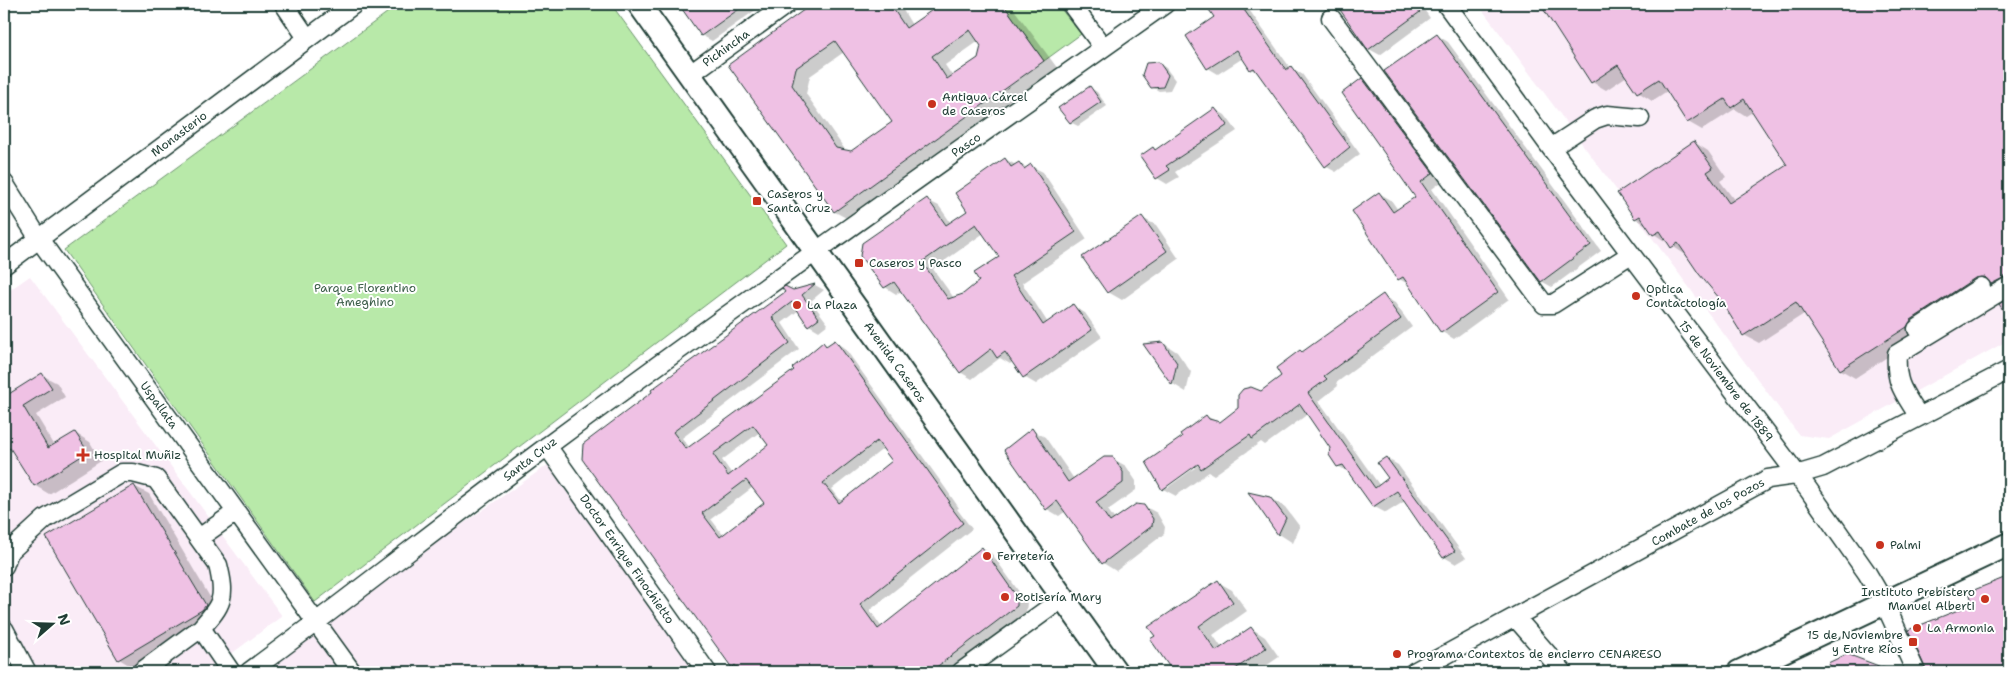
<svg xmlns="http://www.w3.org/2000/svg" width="2013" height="676" viewBox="0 0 2013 676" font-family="'Shantell Sans',sans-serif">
<rect width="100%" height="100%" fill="#fff"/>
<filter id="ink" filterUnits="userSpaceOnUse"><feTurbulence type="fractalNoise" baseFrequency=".02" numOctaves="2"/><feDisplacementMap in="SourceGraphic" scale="10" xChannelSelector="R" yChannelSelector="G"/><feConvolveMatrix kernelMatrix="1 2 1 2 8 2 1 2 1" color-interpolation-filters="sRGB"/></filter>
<g filter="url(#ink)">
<path fill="#faecf7" d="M1478,4h531v336l-180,99 -30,-4z
M30,276l252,340 -75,56h-203v-378z
M555,460l148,212h-454z"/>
<path fill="#b8e9a9" stroke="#6c936e" d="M399,4h212l175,240 -471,358 -251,-352z
M1003,4h54l24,30 -37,27z"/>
<path fill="#0003" fill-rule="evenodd" d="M679,4h85l-52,37 -11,-6z
M814,4h98l-9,6 9,15 31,-21h67l48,65 -208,151 -15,-8 -106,-147zM979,41l3,5 -3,13 -26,18 -8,-12zM844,52l50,71 -42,29 -6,-1 -40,-57 4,-18z
M1207,4h38l46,65 11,5 58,80 -24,18 -11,-6 -65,-92 -9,-5 -8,-11 -25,16 -10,-6 8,-51z
M1337,4h83l10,14 -50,37 -11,-6z
M1541,4h468v286l-18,-4 -65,42 -5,7 -66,43 -14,-8 -37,-56 -45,29 -15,-8 -23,-37 -35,-43 -32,-21 -6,-8 -12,-7 58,-77 14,9 18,26 -6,4 15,20 54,-36 -35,-54 -8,5 -11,-7 -33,21 -14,-8 -21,-31 -15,10 -14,-9 -11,-16 -21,14 -14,-8z
M1437,35l11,7 153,209 -49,36 -11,-6z
M1158,63l8,5 9,12 -5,10 -11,1 -7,-4z
M1362,79l12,7 70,94 -12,9 77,110 -55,40 -12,-7 -32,-47 -11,-6 -20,-86 12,7 7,10 19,-13z
M1090,88l7,4 10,14 -29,20 -8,-4z
M1215,109l10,6 12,16 -62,41 4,5 -12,7 -10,-6 -16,-21 12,-9 4,2z
M1005,159l11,6 3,-2 8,5 4,-2 12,6 44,67 -65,44 26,40 25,-17 12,7 17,24 -66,47 -12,-7 -11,-16 -3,3 -10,-6 -28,21 -12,-7 -58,-81 -6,3 -11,-7 42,-87 12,6 12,17 18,-12zM984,233l16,24 -19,25 -18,13 -9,3 -21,-29z
M1142,218l14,7 23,34 -57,41 -14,-8 -24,-35z
M815,285l9,5 -13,11 17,23 -9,7 -10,-6 -10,-15 -17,13 17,26 -117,89 8,10 106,-77 27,-28 5,3 7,-4 9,5 102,142 13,19 -2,1 15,20 -102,81 12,18 100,-80 10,6 35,49 -1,9 -80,60h-204l-10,-5 -149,-208 210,-168zM760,432l10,13 -38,29 -10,-14zM884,448l10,13 -52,41 -10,-13zM753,487l13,16 -42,33 -13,-17z
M1383,296l12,7 17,24 -76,56 2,3 -19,15 61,85 9,-7 -3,-21 12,7 68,93 -10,6 -12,-7 -39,-56 -19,12 -13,-7 -23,-33 -12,-7 -6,-18 -24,-34 -43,31 -4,-3 -47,33 -5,-3 -33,24 -13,-7 -16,-26 36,-25 23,-22 14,7 63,-47 18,-25 2,2zM1203,459l1,2 -37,27v-3z
M1163,343l14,9 14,20 -5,20 -13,-8 -27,-39z
M42,375l15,8 8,14 -29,18 19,31 20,-13 15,9 11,19 -52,33 -15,-9 -30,-51v-36z
M1032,430l13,7 29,42 39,-20 13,7 10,15v9l-28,20 7,10 29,-14 13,7 8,14 -1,7 -48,37 -13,-8 -37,-52 -7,5 -12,-7z
M134,486l15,8 71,120 -86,54 -15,-9 -72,-121z
M1250,494l20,4 15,9 15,20 -7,16 -14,-9z
M2009,577v95h-82v-5l48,-63 -5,-11z
M1218,582l14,8 15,21 -34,24 9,13 29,-20 14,9 14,20 -22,15h-82l-23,-32z
M4,639l19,33h-19z
M1831,667h46l10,5h-67z"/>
<path fill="#efc1e4" stroke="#1f3d34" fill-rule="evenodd" d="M690,4h56l-45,32 -19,-27z
M812,4h78l16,24 35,-24h62l41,57 -210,151 -106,-147zM970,30l11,16 -3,12 -31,21 -15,-23zM835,41l57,81 -41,29 -15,-3 -44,-63 4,-17z
M1205,4h35l46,66 5,-4 59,81 -25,20 -71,-99 -4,2 -13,-20 -30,19 -21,-33 28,-19z
M1336,4h78l6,8 -52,38z
M1540,4h469v271l-18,9 -6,-7 -10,1 -64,42 -4,7 -67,43 -44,-68 -53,34 -23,-37 -21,-25 -21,-31 -7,5 -11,-17 -7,4 -13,-19 -5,3 -18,-26 77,-52 19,27 -6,4 22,31 58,-38 -43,-66 -13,9 -6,-9 -38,24 -28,-44 -22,14 -19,-28 -27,18z
M1437,34l154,211 -50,37 -157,-211z
M1159,62l9,13 -5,12 -12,1 -9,-13 4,-12z
M1362,78l71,95 -12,9 77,110 -57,41 -38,-56 -5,3 -46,-69 27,-19 14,20 22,-15 -73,-104z
M1090,86l11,16 -31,21 -12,-15z
M1215,108l13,17 -62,41 4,4 -14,9 -16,-23 13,-9 2,3z
M1005,158l6,9 8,-5 5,7 7,-5 45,68 -65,44 32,49 30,-21 19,26 -69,48 -18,-26 -8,6 -6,-9 -31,24 -66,-91 -10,6 -24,-32 2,-13 65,-45 19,27 21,-14 -12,-18zM976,224l23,33 -25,16 5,8 -16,13 -15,5 -26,-37z
M1142,216l25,35 -60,42 -25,-36z
M815,284l-13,11 17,23 -11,8 -16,-24 -20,15 18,26 -117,89 13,17 108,-79 -2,-2 31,-26 3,4 9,-6 101,142 14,20 -2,1 15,20 -103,81 18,25 104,-82 35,50v9l-87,66h-190l-5,-7 -3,3 -150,-209 1,-15 69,-52 -1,-2 134,-98 -3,-4 3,-2 8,4zM753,425l15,20 -40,31 -15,-22zM877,441l15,20 -53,42 -16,-20zM746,480l18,23 -44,34 -18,-24z
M1383,294l18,25 -77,57 3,3 -19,14 67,95 13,-10 -11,-15 9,-6 69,94 -12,7 -46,-67 -24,16 -30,-42 -6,2 -8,-12 1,-7 -30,-44 -48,35 -2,-4 -49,34 -3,-5 -36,26 -16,-28 36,-25 -2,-3 26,-19 3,4 11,3 18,-14v-13l5,-6 8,-2 10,4 20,-15 -5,-8 24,-18 2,2z
M2009,298v21l-10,-15z
M1163,342l14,21 -5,22 -29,-41z
M42,373l10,15 -29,18 25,42 27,-16 13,20 -54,34 -24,-38 -6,4v-55z
M1032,428l36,54 36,-25h9l10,15v11l-27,19 14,20 26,-18 8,1 9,14 -1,7 -50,38 -45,-63 -11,9 -42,-60z
M134,485l72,120 -4,5 -84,50 -72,-123z
M1248,492l22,5 16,21 -8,17z
M2009,576v96h-82l-19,-42 65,-26 -4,-12z
M1218,580l15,22 -34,24 17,25 35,-24 15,21 -35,24h-58l-23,-33 5,-3 -7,-9z
M1847,654l45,17v1h-60l-4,-9z"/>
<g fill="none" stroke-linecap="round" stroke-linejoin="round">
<defs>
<path id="minor" d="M284,4l23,34
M1071,4l32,43
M1446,4l105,144 257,341 59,84 17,29 32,70
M1331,18l213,286h9l78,-50
M689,75l98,-71
M1551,148l44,-29 12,-4 33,3
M4,183l35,56 313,433
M4,265l350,-261
M1917,329l64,-42
M1919,417c-15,-25 -24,-32 -22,-63l112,-68
M547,446l160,226
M199,538l37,-26
M4,566l5,-14 36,-33 77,-46h11l23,6 62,86c8,32 5,39 -17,63
M1516,618l47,54
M4,629l23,43
M141,672l60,-44 30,44
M249,672c101,-74 199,-152 300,-227 203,-150 410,-295 616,-441
M961,672l102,-74
M1414,672l354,-193 28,-4 27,-8 186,-97"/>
<path id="major" d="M639,4l477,668
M1739,672l270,-128"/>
</defs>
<use href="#minor" stroke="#1f3d34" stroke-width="21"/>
<use href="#major" stroke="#1f3d34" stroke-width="26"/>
<use href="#minor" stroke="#fff" stroke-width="18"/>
<use href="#major" stroke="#fff" stroke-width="22"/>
</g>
</g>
<g fill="#c8321e" stroke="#fff" stroke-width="2">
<circle cx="932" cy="104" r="5"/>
<rect x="752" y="196" width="10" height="10" rx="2.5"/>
<rect x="854" y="258" width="10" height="10" rx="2.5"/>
<circle cx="1636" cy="296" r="5"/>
<circle cx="797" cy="305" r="5"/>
<path d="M80.5 447.5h5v5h5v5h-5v5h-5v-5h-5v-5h5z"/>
<circle cx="1880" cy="545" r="5"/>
<circle cx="987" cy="556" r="5"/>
<circle cx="1005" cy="597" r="5"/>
<circle cx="1985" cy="599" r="5"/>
<circle cx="1917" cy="628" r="5"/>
<rect x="1908" y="637" width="10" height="10" rx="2.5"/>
<circle cx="1397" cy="654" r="5"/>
</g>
<g text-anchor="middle" stroke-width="4" stroke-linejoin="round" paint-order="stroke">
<g font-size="12" fill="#1f3d34" stroke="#fff">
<text transform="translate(726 48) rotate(-36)" y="4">Pichincha</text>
<text transform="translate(179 134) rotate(-37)" y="4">Monasterio</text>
<text transform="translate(966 145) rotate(-35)" y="4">Pasco</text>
<text transform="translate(895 362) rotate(54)" y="4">Avenida Caseros</text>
<text transform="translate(1726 381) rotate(53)" y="4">15 de Noviembre de 1889</text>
<text transform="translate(159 405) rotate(54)" y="4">Uspallata</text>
<text transform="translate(530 459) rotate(-37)" y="4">Santa Cruz</text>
<text transform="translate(1708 512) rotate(-29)" y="4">Combate de los Pozos</text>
<text transform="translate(627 559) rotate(55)" y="4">Doctor Enrique Finochietto</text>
</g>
<g font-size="12" fill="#1f3d34" stroke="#fff" text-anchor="start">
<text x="942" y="101">Antigua Cárcel<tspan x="942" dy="14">de Caseros</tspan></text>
<text x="767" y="198">Caseros y<tspan x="767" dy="14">Santa Cruz</tspan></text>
<text x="869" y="267">Caseros y Pasco</text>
<text x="1646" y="293">Optica<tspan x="1646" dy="14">Contactología</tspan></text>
<text x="807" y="309">La Plaza</text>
<text x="94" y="459">Hospital Muñiz</text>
<text x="1890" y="549">Palmi</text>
<text x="997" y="560">Ferretería</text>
<text x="1975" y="596" text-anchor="end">Instituto Prebístero<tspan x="1975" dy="14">Manuel Alberti</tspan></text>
<text x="1015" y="601">Rotisería Mary</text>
<text x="1927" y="632">La Armonia</text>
<text x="1903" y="639" text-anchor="end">15 de Noviembre<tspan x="1903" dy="14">y Entre Ríos</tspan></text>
<text x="1407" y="658">Programa Contextos de encierro CENARESO</text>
</g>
<g font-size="12" fill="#3e5f4b" stroke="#fff">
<text x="365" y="292">Parque Florentino<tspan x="365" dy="14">Ameghino</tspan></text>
</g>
</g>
<rect width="2013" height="676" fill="none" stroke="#fff" stroke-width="20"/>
<rect x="10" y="10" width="1993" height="656" fill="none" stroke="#1f3d34" stroke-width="2" filter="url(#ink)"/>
<g transform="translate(52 624) rotate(70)" stroke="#ffffff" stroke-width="4" paint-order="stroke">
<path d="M0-4L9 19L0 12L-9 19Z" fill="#1f3d34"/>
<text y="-8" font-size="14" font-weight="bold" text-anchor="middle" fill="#1f3d34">N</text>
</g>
</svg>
